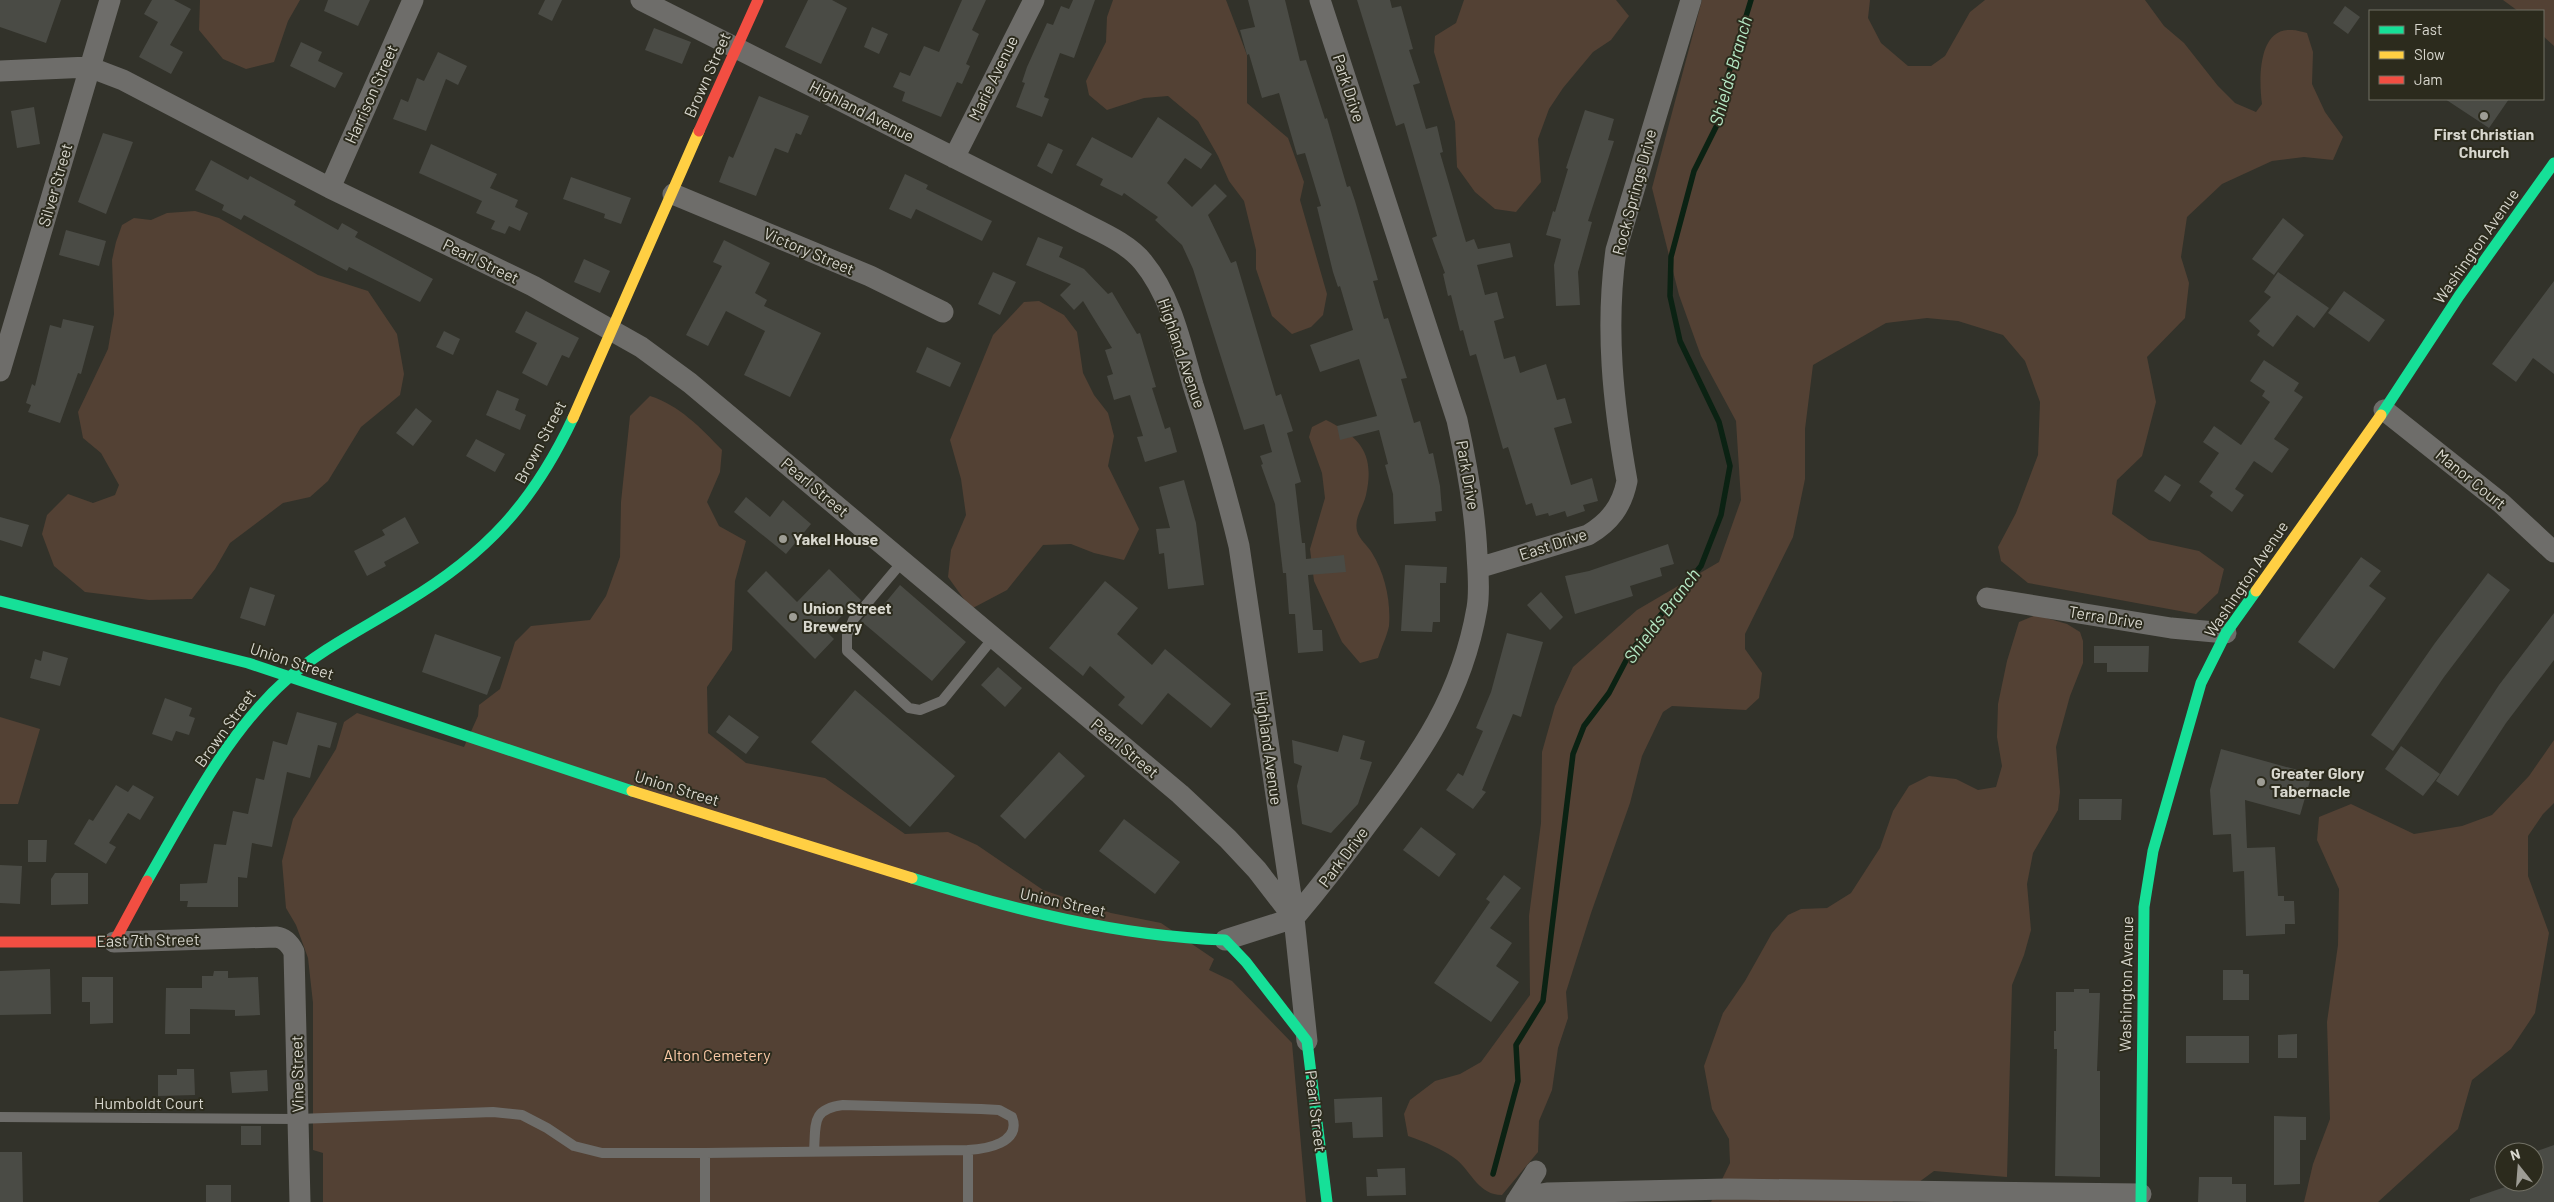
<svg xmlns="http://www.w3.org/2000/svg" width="2554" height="1202" viewBox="0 0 2554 1202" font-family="Barlow,sans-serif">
<rect width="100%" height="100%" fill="#32322a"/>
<path fill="#534134" d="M200,0h100l-12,21 -14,41 -28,7 -23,-10 -24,-29z
M1113,0h113l21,55v48l41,35 16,44 -4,18 27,94 -4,21 -12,12 -19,7 -20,-18 -16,-47v-19l-12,-49 -15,-20 -11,-25 -20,-35 -30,-25 -24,2 -37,12 -18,-15 -3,-14 20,-39 1,-25z
M1464,0h152l13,16 -18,24 -18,12 -30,36 -14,21 -11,30 3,43 -25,30 -21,-3 -20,-17 -18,-25 -2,-45 -21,-70 1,-16 21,-13z
M1702,0h168l-2,18 13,25 27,23h23l14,-10 25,-44 15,-12h160l19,26 20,17 34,43 17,17 21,9 6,-8c-3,-22 -5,-77 30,-74 5,0 10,2 15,3l6,19 -1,32 13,28 18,25 -10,23 -29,-3 -32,4 -50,23 -35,33 -6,40 8,26 -4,35 -38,39 9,45 -14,54 -25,24 -5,34 37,26 50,11 25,18 -6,24 -22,21 -168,-31 -27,-22 -3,-14 18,-34 22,-58 2,-53 -15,-41 -22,-26 -45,-14 -31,-3 -41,5 -73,42 -8,64v50l-12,58 -48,97v15l17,24 -3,25 -13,12 -74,-4 -9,6 -21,44 -12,47 -39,110 -25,79 2,26 -10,30 -6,42 -13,31 -1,31 -36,43c-23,0 -30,-22 -45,-35 -14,-11 -32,-18 -49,-24l-4,-22 6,-14 25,-19 25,-7 21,-12 49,-67 -1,-79 12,-93 1,-71 13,-46 18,-39 64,-57 82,-48 22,-62 -5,-79 -35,-65 -22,-61 -27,-107z
M2503,0h51v46l-11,-10v-25h-25z
M195,211l24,7 99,57 50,16 29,43 7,40 -4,21 -39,32 -33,54 -18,16 -27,6 -53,40 -15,26 -23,30 -43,1 -64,-8 -31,-26 -12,-32 5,-19 21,-21 25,9 22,-8 4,-10 -18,-32 -18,-15 -5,-26 30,-63 6,-35 -2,-54 4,-18 6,-17 12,-7 17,2 16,-7z
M1039,301l25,14 13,17 6,41 11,22 14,18 6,23 -6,30 31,63 -15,31 -30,-7 -23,-9 -28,1 -36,45 -36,19 -23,-32 3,-27 15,-35 -5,-36 -11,-39 43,-105 31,-33z
M650,396c29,9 51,32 72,54l-2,22 -13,30 12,24 27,15 -11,40 -3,69 -25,37 1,46 38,30 79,15 80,56 43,-2 29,13 66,45 68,23 50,10 53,36 -5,11 23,11 60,62 14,159h-983v-49l-10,-3v-147l-5,-45 -12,-33 -10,-17 -4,-47 11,-42 43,-70 8,-27 13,-9 107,34 14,-31 1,-11 21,-16 15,-47 16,-16 59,-6 16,-24 14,-39 1,-55 9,-86z
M1326,420c35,17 49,35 40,75 -3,13 -12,22 -9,36 2,8 11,15 15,22 13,21 19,48 17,73 -2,10 -8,22 -11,32l-18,5 -18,-21 -28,-61 -4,-32 15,-51 -3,-25 -13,-36 3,-10z
M2036,615l31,9 13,8 3,9v22l-13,33 -14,51 4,45 -2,18 -25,43 -6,31 4,46 -7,25 -12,30 -5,192 -73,-6 -42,31h-181l19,-39 -1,-24 -17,-30 -8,-43 19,-53 22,-32 27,-48 16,-18 13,-6 26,-1 24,-15 29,-45 13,-37 16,-25 20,-10 27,3 22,11 18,-3 6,-21 -5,-29 1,-33 9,-43 12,-39z
M0,717l40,12 -22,75h-18z
M2554,740v63l-11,11 -15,22v40l21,57 -14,80 -24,36 -39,31 -14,49 -80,73h-74l9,-38 17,-45 -3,-97 11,-77 1,-56 -22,-49 2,-23 32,-13 63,30 48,-8 30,-11 37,-39z"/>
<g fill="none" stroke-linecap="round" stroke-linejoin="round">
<path stroke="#0b2213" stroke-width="5.5" d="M1493,1174l25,-93 -2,-36 27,-44 30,-247 11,-28 25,-33 22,-42 70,-85 20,-51 9,-49 -11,-44 -39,-81 -10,-45 1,-39 23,-86 24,-48 4,-28 29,-95"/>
</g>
<path fill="#4a4b45" d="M0,0h61l-15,43 -46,-16z
M152,0h22l17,9 -21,36 13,7 -12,22 -32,-17 19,-35 -14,-8z
M328,0h42l-12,26 -34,-15z
M545,0h17l-10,21 -14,-7z
M808,0h24l15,8 -26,56 -36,-17z
M962,0h24l-14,30 7,4 -13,30 4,2 -8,18 -5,-2 -16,35 -39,-16 3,-9 -12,-5 7,-15 10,4 14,-30 15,6z
M1073,0h22l-21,58 -14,-5 -16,44 5,2 -7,18 -26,-10 9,-24 -3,-1 5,-15 20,-44 6,2 8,-19 8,3z
M1248,0h37l15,61 6,-1 19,59 2,-1 20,69 3,-1 5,15 23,79 -5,1 11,38 4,-1 19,60 -6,1 13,44 6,-2 9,33 4,-1 7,33 2,25 -7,1 1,9 -42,3 -1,-30 -8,-29 3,-1 -9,-34 -39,10 -3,-14 40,-10 -18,-57 -39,13 -10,-27 43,-15 -13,-44 -2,1 -5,-15 -16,-65 4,-1 -16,-53 -8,2 -18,-62 -17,5 -13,-44 -2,1 -7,-25 15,-3z
M1357,0h33l2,8 9,-2 12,43 -4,1 11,33 -7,2 13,44 11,-3 6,26 -3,1 26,89 8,-3 4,10 32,-6 3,14 -36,8 8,30 12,-3 7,26 -10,3 10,38 11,-3 5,17 26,-9 11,36 8,-2 7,25 -18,5 17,57 21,-7 6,23 -15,4 2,6 -18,6 -2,-6 -16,5 -1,-3 -12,3 -4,-13 -6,2 -18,-58 -5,2 -27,-95 -6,2 -7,-26 -3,1 -9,-36 -3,1 -5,-22 2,-1 -13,-35 5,-2 -33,-113 -8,3z
M2345,6l15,11 -12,17 -15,-11z
M872,27l16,7 -9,20 -15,-7z
M654,28l37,14 -9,22 -37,-14z
M301,42l21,10 -4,9 25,12 -8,15 -45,-22z
M438,52l29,14 -9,19 -12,-6 -20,52 -33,-12 8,-20 7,3 9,-24 7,3z
M759,96l50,20 -8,19 -5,-2 -8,20 -13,-5 -19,48 -37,-14 10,-26 4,2z
M2445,99h64l-20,29z
M34,107l6,37 -23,4 -6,-37z
M1585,110l29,9 -6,21 6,1 -26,80 4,1 -14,50 2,33 -24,1 -2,-41 7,-26 -15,-4 7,-24 2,1 13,-43 -2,-1z
M1158,117l54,37 -11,15 -16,-11 -18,25 25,24 23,-23 12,12 -19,19 23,48 5,-2 40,135 5,-2 12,37 -6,2 14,49 -6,2 7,59h3l1,16 38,-4 2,17 -38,3 5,55h9l1,21 -25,2 -3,-39h-6l-3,-41h-3l-8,-69 -14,-39 2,-1 -3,-8 12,-4 -8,-28 -20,6 -51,-161 -11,-24 -27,-25 3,-3 -34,-24 -2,3 -22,-11 3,-6 -27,-14 16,-28 40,21z
M103,133l30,9 -27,72 -28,-12z
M1048,143l15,7 -11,24 -15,-8z
M431,144l66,30 -7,14 28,12 -3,7 13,6 -8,18 -11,-5 -4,8 -14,-5 4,-8 -19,-8 6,-12 -63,-28z
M211,160l37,20 2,-4 46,25 -2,4 44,25 4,-7 16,9 -3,5 78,42 -13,23 -71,-35 -2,4 -103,-56 -3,5 -19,-10 2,-5 -29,-15z
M905,174l23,11 -2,4 66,32 -10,20 -66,-32 -5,10 -22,-10z
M571,177l60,21 -10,26 -17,-6 1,-4 -42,-15z
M2283,218l21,17 -30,40 -22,-16z
M66,230l40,11 -7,25 -40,-11z
M1038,237l25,10 -4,10 25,12 24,25 4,-2 25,42 3,-1 16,54 -4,1 13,41 5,-2 7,25 -32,10 -8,-25 6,-1 -13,-41 -16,5 -7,-24 6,-2 -8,-24 7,-2 -29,-47 -9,9 -14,-15 11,-11 -45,-19z
M724,240l46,23 -15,30 12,7 -3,6 57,27 -31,64 -46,-22 21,-44 -39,-20 -18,35 -22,-11 36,-69 -9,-4z
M584,259l26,12 -10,22 -26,-11z
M993,272l23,10 -16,33 -22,-11z
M2278,272l51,36 -15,20 -17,-13 -24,32 -16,-12 3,-4 -11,-10 22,-24 -7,-5z
M2554,281v93l-21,-16 -17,24 -24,-18z
M2344,291l41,29 -16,22 -41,-29z
M526,311l53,27 -10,20 -7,-3 -15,31 -25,-13 15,-30 -22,-11z
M63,319l31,7 -13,48 -3,-1 -18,50 -32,-11 3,-7 -5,-2 6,-19 3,2 15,-61 11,3z
M444,331l16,8 -7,16 -17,-8z
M927,347l34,16 -11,24 -34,-15z
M2264,360l35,23 -5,8 9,6 -29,42 15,10 -17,24 -18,-12 -19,28 9,6 -12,17 -22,-16 3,-4 -14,-10 20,-29 -16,-11 11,-16 27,19 29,-43 -8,-6 3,-5 -15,-10z
M497,390l22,9 -4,11 11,5 -6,15 -34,-15z
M416,408l16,13 -19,25 -17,-13z
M476,439l29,15 -10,18 -29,-16z
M2165,475l16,10 -11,17 -16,-11z
M1184,480l12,43 8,62 -36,4 -4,-36 -5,1 -3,-25 14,-1 -11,-41z
M746,497l24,20 13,-17 28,24 -25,30 -52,-42z
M0,517l29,8 -7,22 -22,-7z
M405,517l14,26 -35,19 2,4 -19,10 -13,-25 31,-16 -3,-5z
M1668,544l6,20 -14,4 2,8 -32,10 3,10 -58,18 -10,-38 24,-5z
M2361,557l20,14 -12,15 17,12 -52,71 -36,-27z
M1405,565l42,2 -1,16h-6v39h-7l-1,10 -31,-1z
M829,569l32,31 -10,12 -3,-3 -21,23 7,7 -19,20 -68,-68 19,-20 31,31z
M2488,573l22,17 -66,87 -51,74 -22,-16 64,-92z
M1105,581l33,27 -21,26 35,31 13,-16 66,55 -20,24 -43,-35 -26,32 -24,-20 7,-8 -35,-31 -7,10 -34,-28z
M900,585l66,57 -34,39 -71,-60 10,-12 5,5z
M250,587l25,8 -10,31 -25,-8z
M1541,592l22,25 -13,13 -23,-25z
M2554,613v47l-48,63 -48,73 -22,-15 63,-96z
M1507,633l36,9 -22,75 -8,-3 -31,76 4,2 -13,17 -27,-19 12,-17 5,3 20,-45 -7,-3 15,-36z
M435,634l66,23 -14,38 -65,-23z
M2094,646h55l-1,26h-41v-9h-13z
M43,651l25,7 -8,28 -30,-8 5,-19 6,2z
M998,667l24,21 -17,19 -24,-22z
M855,690l100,86 -45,51 -99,-85z
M165,698l27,10 -3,8 6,2 -6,17 -13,-4 -4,10 -20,-7z
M297,712l40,11 -7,25 -12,-3 -8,33 -23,-6 -15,75 -20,-4 -5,35 -9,-1v30h-51l1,-6h-8v-17l27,-1 7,-39 12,1 7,-34 15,3 8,-36 8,2 9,-39 14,4z
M729,715l30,22 -13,17 -30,-22z
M1343,735l22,6 -5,18 12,3 -14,42 -27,29 -29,-9 -5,-38 5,-20 -8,-3 -2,-23 46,12z
M2401,746l39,28 -17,22 -38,-27z
M2221,749l91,25 -12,41 -55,-15 2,48 28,-1 3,49h6v5h10l1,23h-10v10l-39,2 -2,-65 -11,1 -2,-38 -18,1 -3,-45z
M1059,752l26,24 -60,63 -25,-23z
M116,785l12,7 5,-7 21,12 -14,23 -12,-7 -19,30 7,4 -10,17 -32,-20 15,-25 4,2z
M2079,799h43l-1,21h-42z
M1124,819l56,43 -25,32 -56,-43z
M1421,827l35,27 -17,23 -36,-27z
M28,840h19l-1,22h-18z
M0,865l22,1 -2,38 -20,-1z
M55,873h33v31l-37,1v-26z
M1504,875l17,13 -31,40 22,15 -16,23 23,16 -28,40 -57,-39 56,-81 -4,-3z
M50,969l1,45 -51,1v-44z
M2223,970h20v4h6v26h-26z
M214,971h14v7l30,-1 2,38 -25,1v-6l-45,-1v25h-25l1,-46h36v-12h11z
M82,977h31v46l-23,1v-22h-8z
M2074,989h15v4h11l-3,78h3v106l-45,-1 2,-127h-3v-18h2v-39h18z
M2297,1034v24h-19v-23z
M2186,1036h63v27h-63z
M177,1069h17l1,26 -37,1v-21h19z
M267,1070l1,21 -36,2 -2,-21z
M1382,1097l1,40 -30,1 -1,-16 -17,1 -1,-24z
M2274,1116l32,1v23h-6v44l-26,1z
M241,1126h20v19h-20z
M2554,1145v57h-84v-3l35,-12 -2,-5h31v-30z
M0,1152h22l1,50h-23z
M1405,1168l1,27 -39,1 -1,-19h12l-1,-8z
M2199,1177h33v7h14v18h-48z
M206,1185h25v17h-25z"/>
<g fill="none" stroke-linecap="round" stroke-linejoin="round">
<path stroke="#6e6d6a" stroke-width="10" d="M903,561l-50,59 -6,15v16l62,57 11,2 22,-9 52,-64
M0,1117l298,2 195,-7 29,3 25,13 27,18 28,7h103
M814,1151c2,-27 -3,-42 29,-46l138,4 18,1 13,7c10,26 -26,32 -44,33
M705,1202v-49l263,-3v52"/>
<path stroke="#6e6d6a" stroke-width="21" d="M641,0l431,217c23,13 54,24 71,45 28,34 38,81 50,123 17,53 33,107 46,161l55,370
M0,71l89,-4 34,13 207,108 203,98 108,61 49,36 490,411 48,45 29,31 37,48 13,123
M954,158l80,-158
M330,188l83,-188
M673,194l197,82 73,36
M0,371l110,-371
M2384,410l117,93 53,49
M1478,568l110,-33c22,-13 34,-29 39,-54 -14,-78 -22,-153 -11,-231l75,-250
M1987,598l184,30 55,5
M1294,918c26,-31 51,-63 75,-96 52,-68 93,-127 108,-214 3,-17 1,-36 0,-53 -2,-46 -10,-90 -20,-135l-137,-420
M1225,940l69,-22
M114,942l162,-5c9,1 14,7 18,15l6,250
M1516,1202l14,-6 17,-3 181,-4 413,5
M1516,1202l20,-31"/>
<path stroke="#16e098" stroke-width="11" d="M2381,415l78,-119 95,-133
M0,601l248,62 384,128
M912,878c102,32 205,58 313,62l21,22 61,79 20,161
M147,881c39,-67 80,-149 139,-201 35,-31 80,-53 120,-78 80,-48 127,-99 167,-184
M2141,1202l3,-295 9,-56 48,-168 25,-50 30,-42"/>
<path stroke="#ffcf43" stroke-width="11" d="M573,418l126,-287
M2256,591l125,-176
M632,791l280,87"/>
<path stroke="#f24e42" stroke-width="11" d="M699,131l59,-131
M0,942h114l33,-61"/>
</g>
<g fill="#9e9d95" stroke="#2c2b1d" stroke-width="2">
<circle cx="2484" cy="116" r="5"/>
<circle cx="783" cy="539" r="5"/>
<circle cx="793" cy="617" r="5"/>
<circle cx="2261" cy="782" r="5"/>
</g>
<g text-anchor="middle" stroke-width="4" stroke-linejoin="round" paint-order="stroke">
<g font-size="16" fill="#d8d7ce" stroke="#2c2b1d">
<text transform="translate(707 75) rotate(-66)" y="6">Brown Street</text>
<text transform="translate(993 78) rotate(-64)" y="6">Marie Avenue</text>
<text transform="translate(1349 88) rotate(72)" y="6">Park Drive</text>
<text transform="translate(371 94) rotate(-66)" y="6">Harrison Street</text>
<text transform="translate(862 111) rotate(27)" y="6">Highland Avenue</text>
<text transform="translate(55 185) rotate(-74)" y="6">Silver Street</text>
<text transform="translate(1634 192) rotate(-75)" y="6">Rock Springs Drive</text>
<text transform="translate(2476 246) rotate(-55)" y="6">Washington Avenue</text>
<text transform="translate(809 251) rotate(23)" y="6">Victory Street</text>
<text transform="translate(481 261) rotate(26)" y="6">Pearl Street</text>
<text transform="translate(1182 353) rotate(71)" y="6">Highland Avenue</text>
<text transform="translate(540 442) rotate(-62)" y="6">Brown Street</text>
<text transform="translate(1468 475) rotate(80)" y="6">Park Drive</text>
<text transform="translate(2471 479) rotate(39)" y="6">Manor Court</text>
<text transform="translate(815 487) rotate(40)" y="6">Pearl Street</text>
<text transform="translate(1553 544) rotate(-18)" y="6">East Drive</text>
<text transform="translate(2246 579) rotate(-56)" y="6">Washington Avenue</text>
<text transform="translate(2106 617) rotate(9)" y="6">Terra Drive</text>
<text transform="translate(292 661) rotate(18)" y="6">Union Street</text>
<text transform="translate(225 728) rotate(-54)" y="6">Brown Street</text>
<text transform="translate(1125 748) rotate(40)" y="6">Pearl Street</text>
<text transform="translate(1269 748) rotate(82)" y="6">Highland Avenue</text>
<text transform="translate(677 788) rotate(17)" y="6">Union Street</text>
<text transform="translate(1343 857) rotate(-53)" y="6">Park Drive</text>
<text transform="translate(1063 902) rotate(12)" y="6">Union Street</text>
<text transform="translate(148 940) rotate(-1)" y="6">East 7th Street</text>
<text transform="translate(2126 984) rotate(-89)" y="6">Washington Avenue</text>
<text transform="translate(297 1074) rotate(-91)" y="6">Vine Street</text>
<text x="149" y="1109">Humboldt Court</text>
<text transform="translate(1316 1111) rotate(83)" y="6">Pearl Street</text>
</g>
<g font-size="16" font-weight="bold" fill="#d8d7ce" stroke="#2c2b1d" text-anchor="start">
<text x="2484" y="140" text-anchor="middle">First Christian<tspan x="2484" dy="18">Church</tspan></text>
<text x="793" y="545">Yakel House</text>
<text x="803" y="614">Union Street<tspan x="803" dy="18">Brewery</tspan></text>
<text x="2271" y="779">Greater Glory<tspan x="2271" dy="18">Tabernacle</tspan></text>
</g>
<g font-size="16" fill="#fdcba8" stroke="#2c2b1d">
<text x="717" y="1061">Alton Cemetery</text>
</g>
<g font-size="18" font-style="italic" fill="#b6eac6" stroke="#2c2b1d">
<text transform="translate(1731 71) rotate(-74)" y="6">Shields Branch</text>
<text transform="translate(1662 616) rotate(-53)" y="6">Shields Branch</text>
</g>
</g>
<rect x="2369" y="10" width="175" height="90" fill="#2c2b1d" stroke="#717064"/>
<rect x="2379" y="26" width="25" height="8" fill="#16e098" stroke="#717064"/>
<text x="2414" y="35" font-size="15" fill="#d8d7ce">Fast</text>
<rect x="2379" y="51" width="25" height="8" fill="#ffcf43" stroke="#717064"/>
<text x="2414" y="60" font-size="15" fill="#d8d7ce">Slow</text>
<rect x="2379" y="76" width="25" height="8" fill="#f24e42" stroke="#717064"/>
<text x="2414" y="85" font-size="15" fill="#d8d7ce">Jam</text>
<g transform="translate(2519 1167) rotate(343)"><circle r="24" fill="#2c2b1d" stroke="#717064"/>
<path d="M0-4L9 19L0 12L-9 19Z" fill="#9e9d95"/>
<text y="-8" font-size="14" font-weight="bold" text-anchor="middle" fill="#d8d7ce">N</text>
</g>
</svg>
